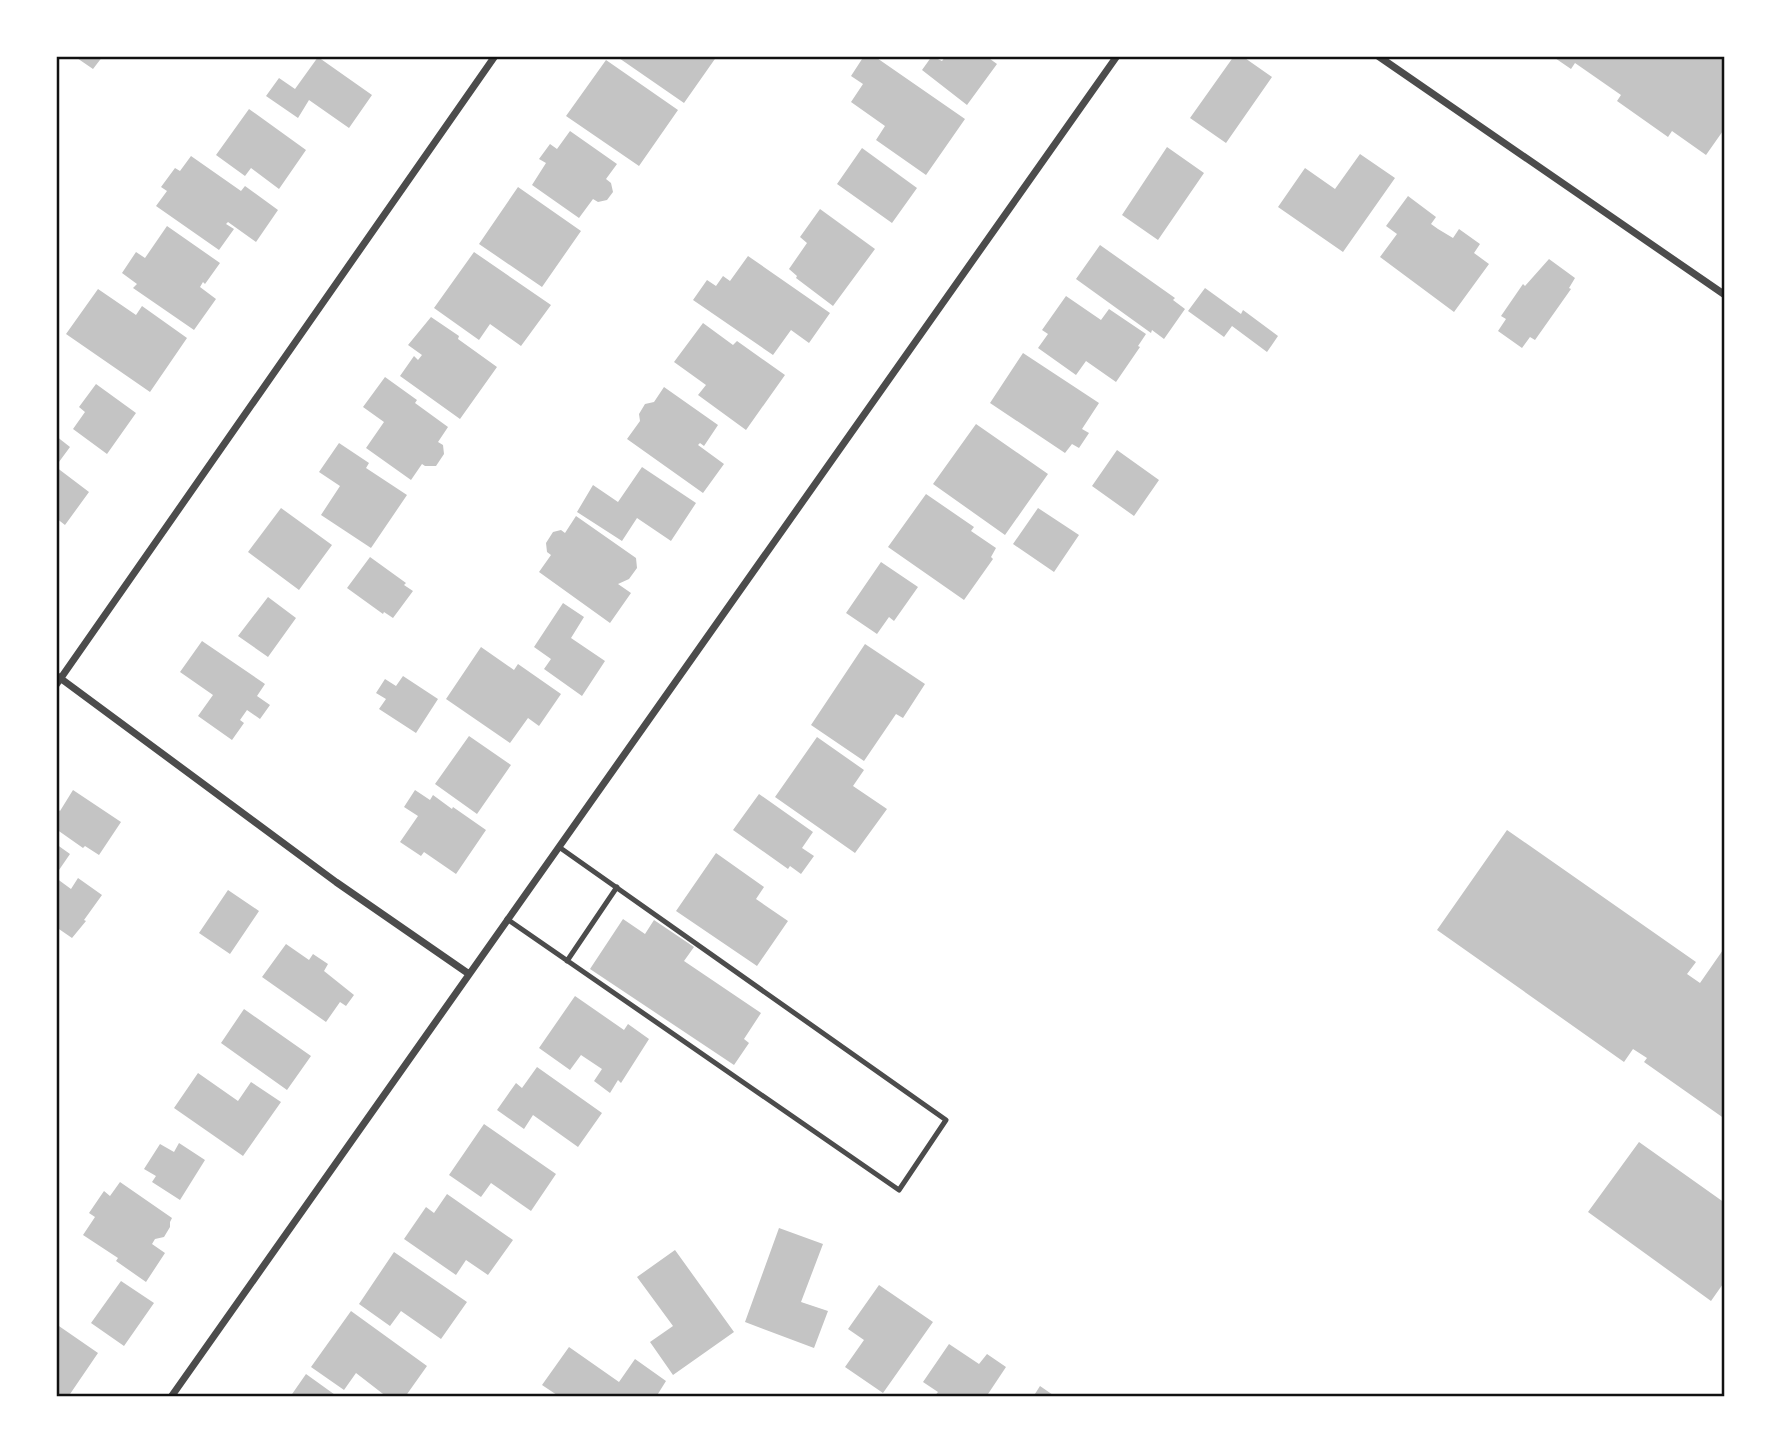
<svg xmlns="http://www.w3.org/2000/svg" width="1781" height="1453" viewBox="0 0 1781 1453" font-family="'Work Sans',sans-serif">
<rect width="100%" height="100%" fill="#fff"/>
<path fill="#c4c4c4" d="M74,56h29l-10,13z
M616,56h101l-33,47z
M864,56h10l91,63 -39,56 -50,-35 9,-14 -34,-24 12,-18 -12,-8z
M932,56l10,5 4,-5h40l11,8 -30,41 -45,-35z
M1234,56h8l30,21 -46,66 -36,-25z
M1552,56h173v72l-19,27 -34,-24 -4,6 -51,-36 4,-6 -46,-32 -4,6z
M318,57l54,38 -23,33 -40,-28 -11,18 -32,-22 13,-18 16,11z
M606,60l72,50 -39,56 -73,-50z
M249,109l57,41 -27,39 -28,-21 -6,8 -29,-21z
M570,131l47,33 -11,15 5,4 2,9 -6,8 -9,2 -5,-3 -14,19 -47,-33 14,-22 -7,-4 11,-15 7,5z
M1167,147l37,26 -46,67 -36,-25z
M862,148l55,40 -25,35 -55,-39z
M1360,154l35,24 -52,74 -65,-45 27,-39 30,21z
M191,156l50,35 4,-5 33,24 -22,32 -28,-20 -2,2 8,5 -15,21 -63,-44 11,-15 -6,-4 14,-19 5,3z
M518,187l63,44 -39,56 -63,-43z
M1408,196l28,21 -5,7 7,5 15,9 6,-9 21,15 -6,9 15,11 -35,48 -74,-55 17,-23 -11,-8z
M820,209l55,40 -42,57 -37,-28 1,-2 -8,-7 18,-26 -7,-6z
M167,226l53,37 -15,21 -2,-2 -3,5 16,12 -22,31 -61,-42 4,-4 -15,-11 14,-21 9,6z
M1100,245l75,53 -2,2 12,9 -21,30 -12,-9 -1,3 -75,-54z
M474,252l77,53 -30,41 -31,-22 -11,16 -45,-32z
M748,256l82,57 -21,30 -18,-13 -18,25 -80,-55 14,-20 9,6 7,-10 7,5z
M1549,259l26,19 -6,10 2,1 -36,51 -5,-3 -8,11 -24,-17 8,-12 -5,-3 22,-32 2,2z
M1205,288l36,26 2,-4 35,26 -11,16 -35,-26 -8,11 -36,-26z
M98,289l38,26 6,-9 45,32 -37,54 -84,-58z
M1066,296l35,24 8,-11 37,25 -8,12 2,1 -24,35 -30,-21 -10,14 -38,-27 10,-14 -6,-4z
M431,317l28,19 -1,3 39,28 -37,52 -60,-43 14,-20 4,4 4,-5 -14,-10z
M703,323l30,22 4,-4 48,34 -39,55 -48,-35 8,-10 -32,-23z
M1023,353l76,50 -17,26 7,4 -10,15 -7,-4 -7,9 -75,-50z
M385,377l32,23 -2,3 33,24 -10,15 5,3 1,9 -8,12h-11l-3,-2 -11,16 -45,-32 18,-26 -21,-15z
M96,384l40,29 -29,41 -34,-25 12,-17 -6,-5z
M664,387l54,38 -14,21 -4,-3 -2,2 26,19 -21,29 -76,-54 13,-18 -1,-7 6,-10 9,-2z
M976,424l72,50 -43,61 -72,-51z
M56,436l14,11 -14,19z
M339,443l30,20 -3,5 41,27 -36,53 -50,-33 19,-29 -21,-14z
M1117,450l42,30 -25,36 -42,-30z
M56,467l33,25 -24,33 -9,-7z
M642,467l54,36 -25,38 -34,-23 -15,23 -45,-29 16,-27 25,17z
M926,494l48,33 -3,4 25,17 -5,9 2,2 -29,41 -76,-53z
M281,508l51,37 -33,45 -51,-38z
M1038,508l41,27 -25,37 -41,-28z
M576,516l60,42 1,10 -8,11 -11,5 13,9 -21,30 -71,-51 12,-17 -4,-3 -1,-9 7,-11 8,-2 4,3z
M370,557l36,26 -2,2 9,6 -20,27 -9,-6 -1,2 -36,-26z
M881,562l37,25 -24,34 -5,-4 -12,17 -31,-21z
M268,597l28,21 -28,39 -30,-21z
M563,603l21,14 -13,21 34,23 -23,35 -38,-27 7,-10 -17,-12z
M202,641l63,43 -8,12 13,9 -10,14 -13,-9 -7,10 4,3 -12,17 -34,-24 15,-21 -33,-23z
M865,644l60,40 -22,34 -7,-4 -32,47 -53,-36z
M481,647l33,23 4,-6 43,30 -22,32 -11,-8 -18,25 -64,-44z
M403,676l35,23 -22,34 -37,-24 7,-10 -10,-6 9,-14 11,7z
M469,736l42,29 -34,49 -42,-30z
M817,737l47,33 -11,16 34,23 -32,44 -80,-56z
M73,790l48,32 -22,33 -14,-9 -2,2 -27,-19v-21l4,3z
M415,790l15,10 3,-5 19,14 1,-2 33,23 -30,44 -32,-22 -3,4 -21,-14 18,-26 -14,-9z
M759,794l54,38 -11,16 12,8 -13,18 -11,-8 -2,3 -55,-39z
M1507,830l189,132 -9,12 13,9 25,-36v172l-81,-57 3,-4 -14,-9 -9,13 -187,-132z
M56,844l14,10 -11,16 -3,-2z
M716,853l48,34 -8,12 32,22 -31,45 -81,-55z
M56,878l15,11 7,-11 24,17 -18,25 2,1 -14,17 -16,-11z
M228,890l31,21 -29,43 -31,-21z
M623,919l22,15 9,-14 40,27 -10,14 77,52 -17,26 5,4 -15,22 -144,-96z
M286,944l23,16 4,-6 15,10 -4,7 30,24 -8,11 -6,-4 -14,20 -64,-45z
M575,996l49,34 4,-6 21,15 -28,44 -3,-3 -8,13 -16,-12 8,-12 -21,-14 -11,15 -31,-22z
M244,1009l67,47 -24,34 -66,-47z
M537,1067l65,46 -24,34 -45,-32 -9,14 -27,-19 19,-27 6,5z
M198,1073l40,28 13,-19 30,20 -38,54 -69,-48z
M484,1124l72,50 -25,37 -40,-28 -10,14 -32,-22z
M1639,1142l86,61v78l-14,20 -123,-89z
M179,1143l26,17 -25,40 -28,-18 4,-6 -12,-7 16,-25 14,8z
M120,1182l52,36 -2,4v5l-6,10 -9,2 -3,5 13,9 -19,29 -30,-21 2,-3 -35,-23 12,-18 -6,-4 15,-22 6,5z
M447,1194l66,46 -25,35 -22,-15 -10,15 -52,-36 22,-32 8,6z
M779,1228l44,16 -22,58 27,9 -14,37 -69,-26z
M675,1250l59,82 -61,43 -23,-33 23,-16 -36,-49z
M394,1252l73,50 -26,37 -40,-28 -11,15 -31,-22z
M121,1281l33,22 -30,43 -33,-23z
M879,1285l54,37 -50,71 -38,-26 19,-27 -16,-11z
M351,1311l76,55 -22,31h-18l-31,-24 -12,17 -33,-23z
M56,1324l42,29 -30,44h-12z
M949,1344l30,20 8,-10 19,13 -20,30h-52l4,-5 -15,-10z
M569,1347l50,35 16,-23 31,22 -10,16h-96l-18,-12z
M306,1374l32,23h-48z
M1040,1386l16,11h-23z"/>
<g fill="none" stroke-linecap="round" stroke-linejoin="round">
<path stroke="#4c4c4c" stroke-width="5" d="M507,919l392,271 47,-70 -387,-273
M567,961l50,-74"/>
<path stroke="#4c4c4c" stroke-width="7" d="M1378,56l347,239
M56,675l280,207 133,92
M56,685l439,-629
M171,1397l946,-1341"/>
</g>
<rect width="1781" height="1453" fill="none" stroke="#ffffff" stroke-width="116"/>
<rect x="58" y="58" width="1665" height="1337" fill="none" stroke="#111" stroke-width="2.5"/>
</svg>
